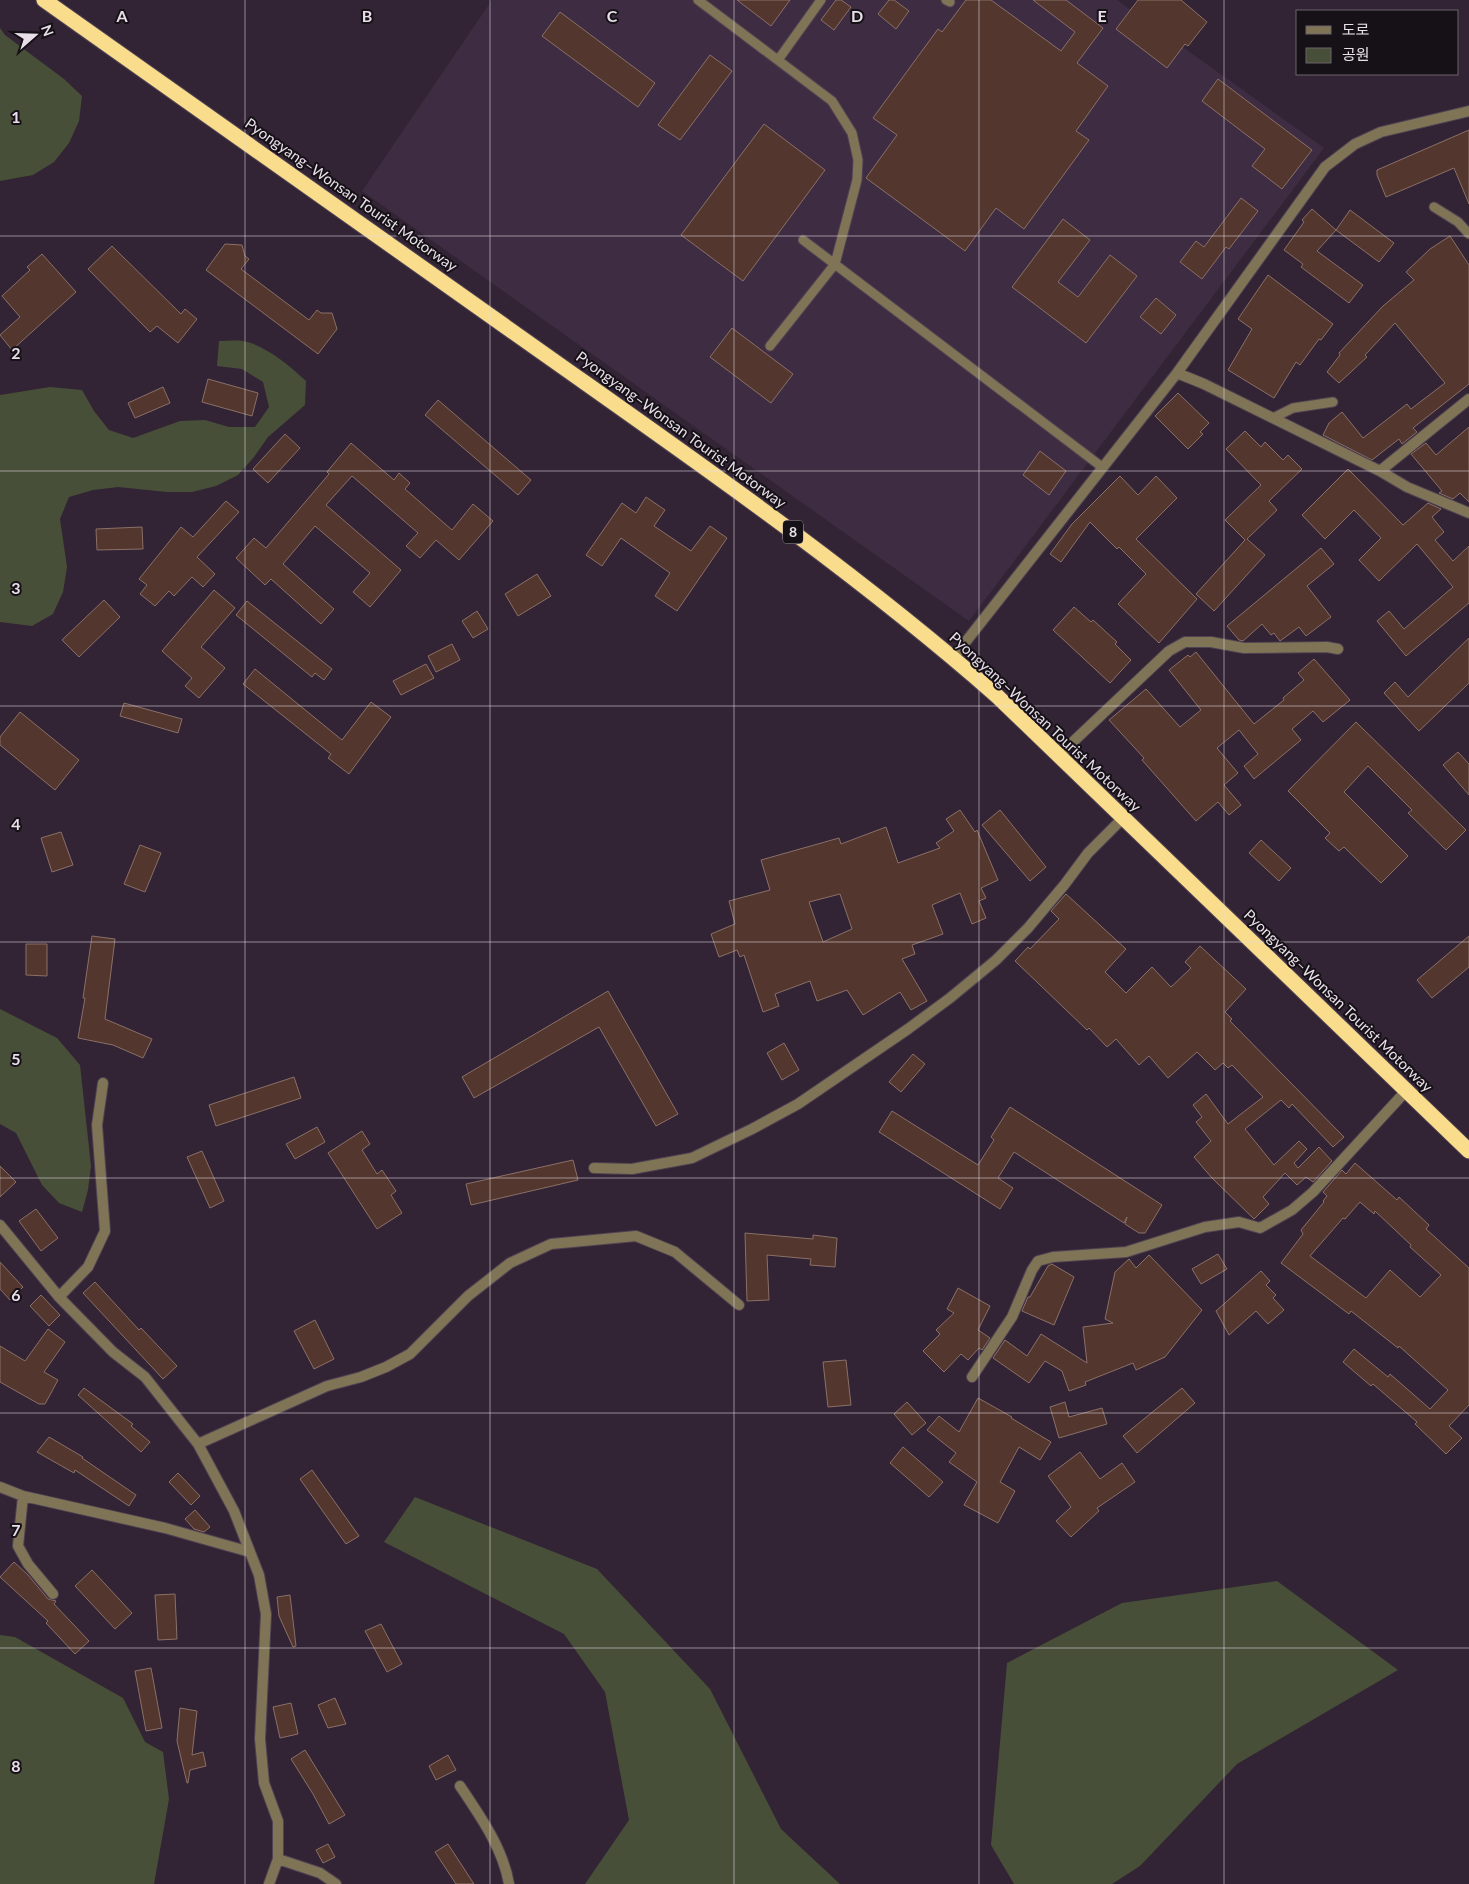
<svg xmlns="http://www.w3.org/2000/svg" width="1469" height="1884" viewBox="0 0 1469 1884" font-family="Lato,'Noto Sans KR',sans-serif">
<rect width="100%" height="100%" fill="#322435"/>
<path fill="#3e2d42" d="M492,0h625l207,148 -355,473 -607,-430z"/>
<path fill="#484f38" d="M0,28l5,7 59,44 18,17 -3,25 -10,22 -15,19 -21,13 -33,6z
M219,341c8,0 16,-1 24,0 22,4 47,25 63,40l-1,24 -37,32 -14,20 -16,18 -22,11 -24,6h-25l-49,-5 -25,3 -24,7 -9,22 7,48 -4,25 -10,22 -21,12 -32,-4v-227l50,-8 32,3 12,21 15,19 24,8 47,-17 25,-1 24,7h26l14,-20 -6,-25 -21,-13 -25,-3z
M0,1009l57,29 23,27 11,101 -3,24 -6,22 -23,-9 -17,-18 -26,-52 -16,-9z
M415,1497l182,72 113,120 71,140 59,55h-255l44,-64 -24,-128 -41,-58 -180,-92z
M1277,1581l121,89 -161,94 -97,102 -28,18h-98l-23,-39 16,-182 115,-60z
M0,1635l15,2 108,61 22,44 18,10 6,47 -15,85h-154z"/>
<path fill="#53362d" stroke="#8a7068" fill-rule="evenodd" d="M737,0h53l-19,26z
M836,0h5l10,7 -17,23 -13,-10z
M889,0h5l15,11 -13,18 -18,-15z
M966,0h25l70,51 14,-19 -42,-32h33l37,28 -26,35 31,23 -32,45 13,9 -65,89 -28,-21 -31,43 -99,-73 31,-43 -24,-17 65,-89 4,3z
M1138,0h43l26,22 -19,24 -3,-2 -18,24 -51,-39z
M560,12l95,71 -17,24 -96,-71z
M710,55l22,16 -52,69 -22,-15z
M1218,79l94,71 -30,39 -30,-23 13,-17 -63,-48z
M764,124l61,46 -82,111 -62,-46z
M1469,130v74l-15,-36 -68,29 -9,-22v-5z
M1241,198l17,13 -29,38 -3,-2 -24,32 -22,-17 16,-21 8,6z
M1312,209l24,21 -19,21 46,34 -14,18 -48,-36 2,-3 -19,-14 20,-28 -2,-2z
M1350,210l44,33 -15,19 -43,-32z
M1063,219l27,21 -32,42 20,15 32,-42 27,21 -51,67 -74,-56z
M1450,236l19,29v119l-56,44 4,4 -15,12 -3,-5 -27,21 -49,-25 6,-12 13,-11 21,26 44,-34 4,5 34,-26 -50,-60 -30,32 2,2 -28,26 -12,-11 13,-17 -1,-2 44,-47 31,-26 -8,-8 24,-23z
M225,244l17,1 3,11 4,3 -8,10 68,51 8,-10 4,3h11l5,16 -19,25 -112,-84z
M112,246l69,68 4,-5 12,10 -19,24 -21,-17 -7,6 -62,-63z
M42,254l34,38 -64,58 -12,-15 20,-18 -18,-21 28,-26 -3,-3z
M1268,275l65,49 -12,16 -2,-1 -19,26 -4,-3 -22,36 -46,-28 24,-41 -14,-10z
M1156,298l20,17 -15,19 -21,-17z
M732,328l61,46 -22,29 -61,-46z
M208,379l50,14 -6,23 -50,-14z
M163,387l7,16 -35,15 -7,-15z
M1178,393l31,30 -9,9 3,2 -15,15 -33,-33z
M438,400l93,80 -13,15 -93,-80z
M1469,427v75l-9,-9 -7,6 -14,-6 3,-2 -31,-37 15,-11 10,12z
M1245,431l16,16 4,-5 18,18 5,-5 14,14 -33,32 8,9 -30,29 18,16 -51,56 -18,-17 49,-54 -20,-20 36,-35 -35,-36z
M285,434l15,14 -32,35 -15,-14z
M351,443l43,37 5,-7 11,10 -5,6 47,41 21,-26 20,17 -34,39 -23,-20 -16,18 -14,-12 12,-13 -66,-57 -26,29 75,65 -31,37 -17,-15 17,-19 -55,-47 -32,38 51,45 -13,15 -50,-45 -6,6 -29,-27 18,-20 12,10 63,-74 -2,-2z
M1040,451l26,20 -17,24 -26,-20z
M1348,469l55,56 25,-22 13,6 -9,8 12,15 -9,8 18,21 16,-15v57l-63,53 -29,-35 12,-10 15,18 49,-42 -36,-43 -38,37 -20,-21 22,-22 -27,-28 -29,29 -23,-24z
M1120,476l18,19 18,-19 21,22 -41,41 61,60 -38,44 -41,-39 28,-30 -27,-27 -2,2 -27,-27 -29,40 -11,-8 22,-30z
M646,497l19,13 -11,16 37,25 19,-25 17,12 -50,73 -22,-15 15,-23 -49,-35 -19,28 -16,-11 36,-52 14,10z
M226,501l13,11 -42,45 18,17 -12,13 -11,-10 -18,19 -5,-5 -14,15 -15,-12 7,-9 -8,-6 42,-52 12,10z
M142,527l1,22 -46,1 -1,-21z
M1321,548l13,16 -27,22 24,31 -25,19 -7,-9 -19,14 -6,-8 -3,2 -9,-11 -19,17 -4,-1 -12,-14z
M537,574l14,22 -33,20 -13,-22z
M214,590l21,18 -34,39 24,21 -26,30 -14,-12 7,-8 -30,-27z
M104,600l16,17 -41,40 -17,-17z
M247,601l85,68 -8,11 -9,-7 -3,4 -76,-62z
M1074,607l17,15 2,-2 24,22 -2,2 16,16 -21,23 -57,-53z
M477,611l11,18 -15,9 -11,-17z
M1469,638v45l-50,48 -35,-38 11,-11 13,15z
M452,644l8,16 -24,12 -8,-16z
M1196,652l58,72 30,-24 -1,-2 21,-18 -6,-7 16,-14 36,41 -27,22 -10,-11 -21,18 9,11 -47,39 -10,-13 14,-12 -19,-24 -22,18 21,25 -14,12 17,20 -12,10 -11,-13 -22,19 -54,-61 2,-2 -35,-38 37,-31 34,38 21,-17 -32,-40 19,-15 2,2z
M426,664l8,14 -33,17 -8,-14z
M255,669l87,71 29,-38 20,15 -42,57 -21,-16 3,-4 -88,-70z
M124,703l58,16 -4,14 -58,-17z
M20,712l59,48 -24,30 -55,-45v-8z
M1356,722l110,108 -20,20 -38,-37 4,-3 -44,-44 -24,26 64,64 -27,27 -37,-36 -5,4 -14,-13 5,-5 -42,-42z
M1458,752l11,12v31l-26,-30z
M960,810l15,22 2,-2 21,50 -17,8 5,10 -7,3 7,17 -14,6 -12,-31 -28,12 11,29 -31,11 3,9 -13,5 25,42 -16,9 -11,-18 -37,23 -16,-25 -30,11 -7,-20 -35,13 4,12 -16,6 -19,-57 -4,2 -3,-7 -18,7 -8,-23 24,-10 -6,-23 41,-11 -9,-30 78,-22 2,6 45,-17 12,36 42,-15 -4,-5 18,-12 -8,-12zM840,894l12,35 -29,13 -14,-40z
M1000,810l46,57 -16,14 -48,-56z
M61,832l12,33 -21,7 -11,-34z
M1261,840l30,28 -12,13 -30,-28z
M140,845l21,8 -16,39 -21,-8z
M1066,894l60,55 -21,23 21,21 26,-26 19,20 20,-19 -6,-6 15,-16 46,43 -21,23 7,7 -2,2 114,116 -11,10 -41,-43 -3,4 -8,-8 -36,29 29,36 25,-24 8,8 -13,14 4,5 21,-21 13,14 -19,21 -7,-5 -9,8 -12,-12 -22,24 6,7 -15,15 -42,-41 -18,-21 17,-16 -15,-19 6,-5 -9,-12 13,-11 22,30 35,-27 -31,-32 -4,3 -5,-5 -8,7 -18,-18 -29,26 -19,-22 -10,9 -23,-26 -9,8 -18,-19 -2,2 -72,-69 13,-14 2,2 29,-30 -8,-8z
M92,936l23,3 -10,80 47,20 -9,19 -30,-13 -35,-7 7,-40h-2z
M1469,936v31l-37,31 -15,-18z
M26,944h21v32l-21,-1z
M608,991l70,123 -22,12 -57,-99 -125,71 -12,-21z
M784,1043l15,27 -17,10 -15,-27z
M913,1054l12,10 -24,28 -12,-10z
M294,1077l7,21 -85,28 -7,-21z
M1010,1107l152,98 -17,28h-6l-14,-9 2,-7 -3,6 -110,-71 -16,26 15,10 -13,21 -121,-77 13,-21 86,54 16,-25 -3,-3z
M317,1127l8,15 -30,17 -9,-15z
M362,1131l8,13 -8,6 15,24 5,-4 14,21 -5,4 11,18 -25,16 -49,-76z
M202,1151l22,50 -14,7 -23,-51z
M573,1160l5,20 -107,25 -5,-21z
M1355,1163l42,37 2,-3 30,28 -3,4 43,39v137l-20,21 13,12 -16,16 -31,-30 2,-2 -44,-38 -2,2 -28,-24 11,-13 34,28 2,-3 40,35 18,-19 -49,-44 -1,2 -47,-37 -2,3 -68,-51 22,-29 -2,-4 23,-28 -1,-1 4,-5 -4,-4 19,-22 4,4zM1360,1202l14,12 1,-3 36,34 -1,2 31,28 -21,22 -30,-27 -24,28 -56,-42 33,-38 2,1z
M0,1166l16,16 -16,15z
M36,1209l22,29 -17,13 -22,-30z
M745,1233l68,6v-4l24,3 -2,29 -25,-2 1,-6 -44,-4 2,45 -22,1z
M1218,1254l9,15 -26,15 -9,-15z
M1149,1255l53,55 -37,47 -29,13 -3,-7 -48,19 1,3 -17,6 -7,-20 -17,-10 -16,22 -36,-25 12,-18 22,16 14,-22 46,29 -4,-36 30,-4 -8,-4 10,-47 14,-13 7,9z
M0,1262l23,25 -13,13 -10,-11z
M1052,1264l22,13 -20,48 -32,-14 6,-14h2l18,-31z
M1261,1271l9,10 -4,4 10,10 -3,3 11,12 -16,14 -12,-13 -27,24 -13,-24z
M95,1282l44,48 2,-2 36,38 -14,13 -80,-86z
M958,1288l32,18 -12,24 12,8 -8,12 -3,-2 -11,12 -7,-6 -17,18 -21,-21 17,-17 -4,-4 18,-17 -7,-4z
M41,1295l19,20 -11,11 -19,-20z
M315,1320l19,39 -20,10 -20,-38z
M48,1329l17,13 -21,30 14,8 -13,24h-6l-39,-22v-36l25,15z
M846,1360l5,45 -23,2 -5,-45z
M84,1388l49,36 -2,2 19,16 -9,10 -63,-57z
M1182,1388l13,15 -58,50 -14,-17z
M978,1398l34,19 -1,1 40,24 -11,18 -21,-13 -19,35 15,9 -17,32 -34,-18 13,-23 -28,-20 7,-9 -29,-23 12,-14 20,16z
M907,1402l19,21 -14,12 -18,-21z
M1065,1402l4,15 33,-9 5,16 -48,14 -9,-31z
M49,1437l34,20 -1,1 54,37 -7,11 -54,-36 -1,3 -37,-21z
M903,1447l40,35 -14,15 -39,-34z
M1080,1452l20,27 22,-16 13,19 -38,26 2,3 -28,26 -15,-16 15,-14 -23,-31z
M312,1470l47,66 -13,8 -46,-65z
M178,1473l22,23 -9,9 -22,-23z
M195,1510l15,17 -6,5 -10,-3 -9,-10z
M14,1562l14,13 20,24 8,2 -2,3 35,37 -14,13 -29,-31 2,-2 -48,-44z
M92,1570l40,43 -17,16 -40,-43z
M175,1594l2,45 -19,1 -3,-45z
M290,1595l6,51 -3,1 -14,-31 -2,-19z
M381,1624l21,40 -15,8 -22,-41z
M151,1668l11,60 -16,3 -11,-60z
M335,1698l11,26 -18,4 -10,-23z
M291,1703l7,31 -18,4 -7,-31z
M180,1708l17,3 -5,44 11,-3 3,14 -16,4 -2,13h-1l-10,-42z
M305,1750l40,65 -16,9 -16,-30 -22,-35z
M448,1755l8,15 -20,10 -7,-14z
M328,1844l7,13 -12,6 -7,-13z
M448,1844l26,40h-18l-21,-32z"/>
<g fill="none" stroke-linecap="round" stroke-linejoin="round">
<defs>
<path id="lane" d="M698,0l134,101 20,32 6,27 -1,20 -22,84 -65,82
M946,0l4,2
M778,60l43,-60
M1434,207l24,15 11,12
M803,240l299,227
M1273,418l20,-10 40,-6"/>
<path id="street" d="M1177,373l27,11 176,87 27,16 62,26
M1380,471l89,-72
M953,658l224,-285 148,-206 30,-23 26,-12 88,-21
M1059,755l110,-104 16,-9h26l33,6 83,-1 11,2
M594,1168l38,1 60,-11 60,-29 46,-25 110,-75 42,-31 46,-38 32,-32 37,-44 23,-31 35,-35
M0,1225l59,72 54,55 32,25 53,67 36,67 25,64 7,39 -6,125 4,44 14,38v38l-9,25
M59,1297l29,-30 17,-36 -8,-106 6,-42
M972,1377l40,-60 20,-47 6,-9 15,-4 73,-5 79,-25 34,-5 21,6 32,-18 21,-18 93,-101
M198,1444l129,-58 34,-9 25,-10 24,-13 58,-58 42,-33 41,-19 85,-8 39,16 64,53
M0,1487l23,9 142,32 85,24
M23,1496l-5,50 10,18 25,30
M460,1786c20,30 43,62 49,98
M278,1859l42,14 16,11"/>
<path id="highway" d="M44,0c171,121 342,242 513,363 150,106 301,211 440,333l472,455"/>
</defs>
<use href="#lane" stroke="#4f4252" stroke-width="11"/>
<use href="#street" stroke="#4f4252" stroke-width="12"/>
<use href="#highway" stroke="#4f4252" stroke-width="17"/>
<use href="#lane" stroke="#807456" stroke-width="9"/>
<use href="#street" stroke="#807456" stroke-width="10"/>
<use href="#highway" stroke="#f9dc8c" stroke-width="15"/>
</g>
<path fill="none" stroke="#e8dfe9" stroke-width="1" stroke-opacity="0.55" d="M245,0v1884M490,0v1884M734,0v1884M979,0v1884M1224,0v1884M0,236h1469M0,471h1469M0,706h1469M0,942h1469M0,1178h1469M0,1413h1469M0,1648h1469"/>
<g text-anchor="middle" stroke-width="4" stroke-linejoin="round" paint-order="stroke">
<rect fill="#161017" stroke="#a9a1aa" stroke-width="1" x="783" y="520.5" width="20" height="23" rx="4"/>
<g font-size="14" font-weight="bold" fill="#e8dfe9">
<text x="793" y="537">8</text>
</g>
<g font-size="15" fill="#e8dfe9" stroke="#161017">
<text transform="translate(351 195) rotate(35)" y="5">Pyongyang–Wonsan Tourist Motorway</text>
<text transform="translate(681 430) rotate(36)" y="5">Pyongyang–Wonsan Tourist Motorway</text>
<text transform="translate(1045 722) rotate(43)" y="5">Pyongyang–Wonsan Tourist Motorway</text>
<text transform="translate(1338 1001) rotate(44)" y="5">Pyongyang–Wonsan Tourist Motorway</text>
</g>
</g>
<g font-size="16" text-anchor="middle" font-weight="bold" fill="#e8dfe9" stroke="#161017" stroke-width="4" stroke-linejoin="round" paint-order="stroke">
<text x="122" y="22">A</text>
<text x="367" y="22">B</text>
<text x="612" y="22">C</text>
<text x="857" y="22">D</text>
<text x="1102" y="22">E</text>
<text x="16" y="123">1</text>
<text x="16" y="359">2</text>
<text x="16" y="594">3</text>
<text x="16" y="830">4</text>
<text x="16" y="1065">5</text>
<text x="16" y="1301">6</text>
<text x="16" y="1536">7</text>
<text x="16" y="1772">8</text>
</g>
<rect x="1296" y="10" width="162" height="65" fill="#161017" stroke="#6a636b"/>
<rect x="1306" y="26" width="25" height="8" fill="#807456" stroke="#6a636b"/>
<text x="1342" y="35" font-size="15" fill="#e8dfe9">도로</text>
<rect x="1306" y="48" width="25" height="15" fill="#484f38" stroke="#6a636b"/>
<text x="1342" y="60" font-size="15" fill="#e8dfe9">공원</text>
<g transform="translate(35 35) rotate(70)" stroke="#161017" stroke-width="4" paint-order="stroke">
<path d="M0-4L9 19L0 12L-9 19Z" fill="#e8dfe9"/>
<text y="-8" font-size="14" font-weight="bold" text-anchor="middle" fill="#e8dfe9">N</text>
</g>
</svg>
